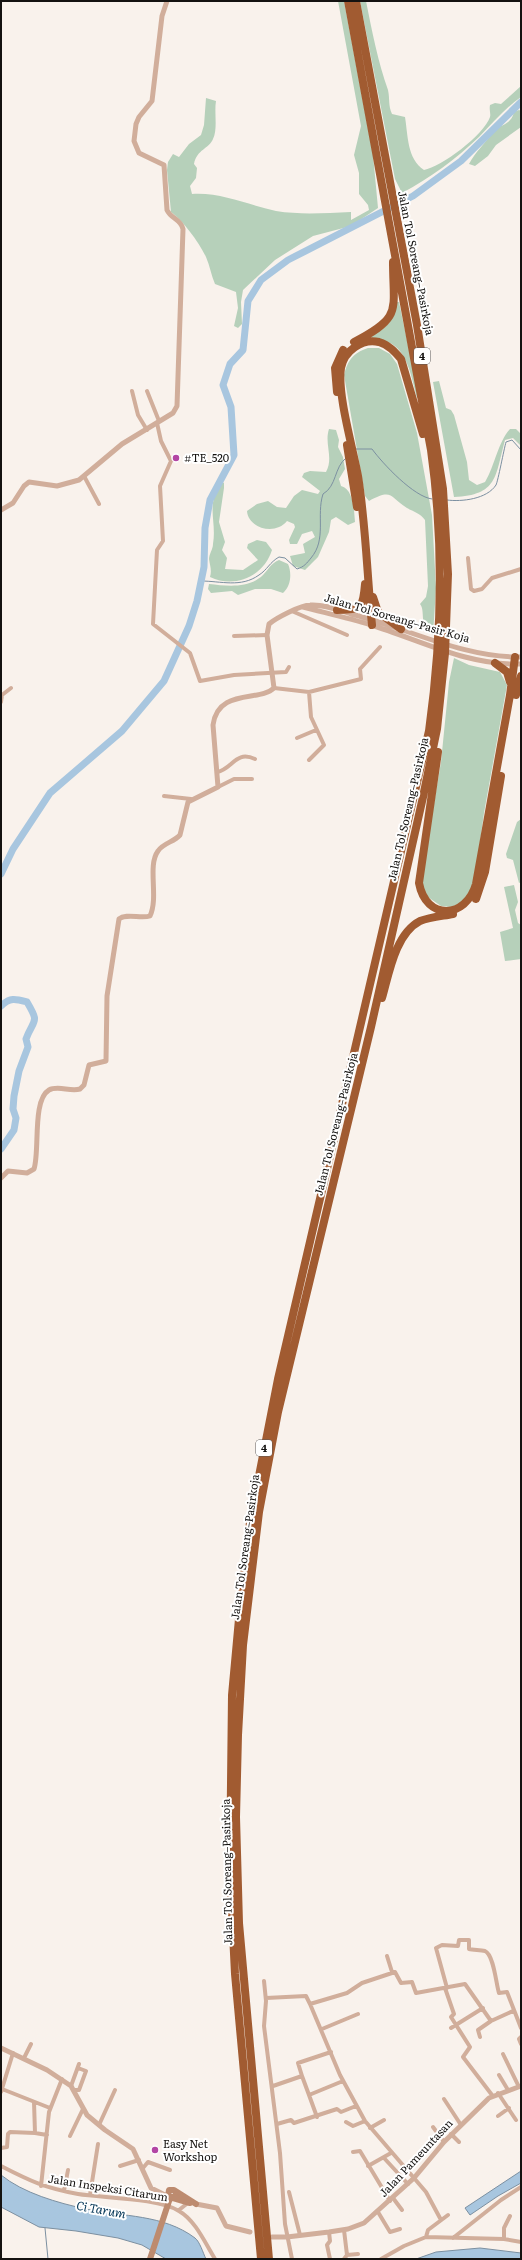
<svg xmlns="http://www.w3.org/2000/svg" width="522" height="2260" viewBox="0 0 522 2260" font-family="Literata,serif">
<rect width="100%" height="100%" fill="#f9f2ec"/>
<path fill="#b6d0ba" d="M338,1h6l29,154 5,53 -27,18 -38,10 -38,24 -32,30 -2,12 1,22 -4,4 -4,-2 4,-18 -2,-16 -21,-8c-4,-9 -5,-18 -9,-27 -7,-15 -23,-36 -35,-45l-4,-42 1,-8 5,-8 6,3 10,-13 12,-9 3,-10 2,-27 10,3c-2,12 2,27 -3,38 -4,10 -16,10 -19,25l3,4 -1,10 -6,8 2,8c29,-2 56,11 84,17 25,4 49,2 75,1v8l18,-10 -1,-5 -9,-11v-21l-5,-18 7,-29z
M360,1h6c6,30 12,61 22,89 2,9 0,15 4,24l13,3c3,18 2,42 19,53 17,-3 60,-35 66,-53 1,-3 -1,-7 0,-12l5,-2 6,1 20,-18v11c-16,11 -28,26 -42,40 -23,22 -49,41 -77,56l-7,-14z
M519,110l2,1v16l-25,18 -8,11 -13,10 -6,-2c6,-11 17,-23 26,-33 7,-8 16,-6 19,-19z
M397,302h2l20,96h-2c-5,-18 -9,-48 -29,-56 -7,-3 -18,-2 -25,-3 21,-9 30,-14 34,-37z
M368,348h11l11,6 7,10 20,69 15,82 4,73 -3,47c-15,-8 -7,-24 -13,-31l6,-7 2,-11 -3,-66c-5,-7 -11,-8 -18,-12 -18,-11 -14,-20 -38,-7l-4,-5 -21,-121c4,-15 9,-22 24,-27z
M439,381l7,27 5,2 3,5 13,47 2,18 8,5 8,-3c10,-17 13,-40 25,-53h6l5,5v12l-8,-8 -8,2c-10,37 -7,55 -51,57l-21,-115z
M329,429l7,1 3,10 -1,7 5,10 2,12 -6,10 2,7c13,3 13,26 14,36l-7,3 -12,-8 -5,3 -2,12 -11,25 -13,13 -12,-4 -3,-10 15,-3 -2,-9 12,-7 -3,-6 -10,3 -5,10h-7l-1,-4 6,-13 -1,-3 -7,-3c-12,15 -39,7 -40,-10l10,-7 11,-3 9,6 9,1 8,-12 8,-6 16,4 2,-3 -18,-14 2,-4 6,-2 16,1c8,-15 -2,-28 3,-43z
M222,482l2,1v5l-5,34 6,20 -3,8 5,8 -2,11 18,1 15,-10 -11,-12 1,-4 9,-4 9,2 6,8c-8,26 -37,39 -62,27 2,-7 0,-11 -1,-18 0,-5 4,-10 4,-15 4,-24 -8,-39 9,-62z
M279,560l9,4c4,9 3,22 -5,29l-12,-4h-16l-17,6 -6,-4 -21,2 -3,-4 1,-5c18,2 40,5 54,-9 6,-6 7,-11 16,-15z
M454,658l15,7 31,7 7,13 -23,128 -10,73 -12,17 -11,4 -10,-1 -16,-11 -4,-14 20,-119 8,-80z
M521,819v63l-2,1 -6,-23 -6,-2 -1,-4 11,-32z
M514,885l4,17 -3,8 3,13 3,2v34l-16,2 -5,-29 13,-4 -9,-41z"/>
<path fill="#a8c6df" stroke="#7c90a1" d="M521,2171v12l-23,13 -28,19 -5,-7z
M1,2175c22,18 57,28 85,34 37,8 77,5 109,29 5,4 8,15 11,21h-40l-24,-14 -24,-7 -42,-7 -37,-4 -38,-20z
M480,2248l41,5v6h-105l20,-7z"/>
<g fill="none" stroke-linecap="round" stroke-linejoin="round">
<path stroke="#7c90a1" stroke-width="1" d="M356,449h16c11,15 42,48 60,50
M447,500c15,2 40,-1 49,-15 2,-4 8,-36 10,-43l6,-2 9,10
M201,581c20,0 40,7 58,-6 8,-5 11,-13 20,-18l6,1 12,11c7,-2 10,-6 14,-11 16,-19 5,-42 12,-64 14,-8 11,-27 23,-36
M45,2228l3,31"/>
<path stroke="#a8c6df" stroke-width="7" d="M1,874l12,-25 37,-56 72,-62 42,-50 25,-55 8,-25 7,-34 1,-39 5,-28 24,-45 -3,-48 -8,-22 7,-21 13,-14 5,-49 13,-21 27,-20 125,-64 48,-35 60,-59
M1,1006c9,-9 15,-7 26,-4 13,22 7,16 -1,37l2,8 -9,24 -5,25 -1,13 3,9 -2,12 -13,19"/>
<path stroke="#d1ae9b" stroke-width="4" d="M132,391l6,24 9,15
M147,391l12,30
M157,423l4,18 10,20 -11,25 3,55 -6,9 -4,74 37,29 10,28 34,-6 52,-3 3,-5
M84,476l15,28
M468,558l3,31 3,2 8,-2 10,-11 29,-9
M294,612l53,23
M234,636l33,-1
M274,688l35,4 52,-13 -1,-10 20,-22
M309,692l2,25 13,28 -15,15
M1,702l1,-7 9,-7
M297,738l19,-8
M217,772c16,-3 18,-22 38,-13
M218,787l16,-8h18
M164,796l27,3
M387,1956l5,16
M264,1981l2,20 -2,25 16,127 5,71 7,35
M445,1988l9,26 -3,3 19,30 -7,10 29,38
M447,1988l-11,-40 6,-3 16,1 1,-6h10v9c4,1 11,1 16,2 9,4 11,33 14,42l8,-1 14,36
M266,1998l40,-2 4,8
M451,2028l32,-20
M322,2029l36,-15
M480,2037l-2,-7 13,-9
M521,2037l-2,2 2,5
M503,2054l16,33
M24,2058l7,-14
M499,2075l9,15
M302,2076l-4,-13 33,-11
M71,2086l8,-22
M273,2086l29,-10 7,19 34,-14
M2,2089l48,19
M74,2090h5l7,-19 -8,-3
M1,2092l12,-39
M498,2093l18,27
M309,2095l8,22
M444,2099l17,26
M34,2102l1,31 12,2
M498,2116l11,-8
M346,2122l7,4 12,-5
M277,2124l14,-4 3,3 43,-14 4,3 15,-6
M99,2125l16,-35
M433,2127l11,15
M370,2128l14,-8
M451,2134l8,8
M70,2136l13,-27
M1,2148l6,-1 1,-13 2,-2 25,1
M353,2152l7,-1 30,50
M384,2158l24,26
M1,2166c29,15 44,22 77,28 24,4 81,4 101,17 17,10 26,32 36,48
M120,2166l19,-6
M368,2166l23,-13
M143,2168l5,-6 22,8
M41,2186l8,-74 13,-33
M64,2191l4,-21
M289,2192l11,43
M90,2195l8,-51
M393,2198l9,12
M179,2210l10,-8
M378,2212l12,20 10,-3
M441,2220l-15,-28 -61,-71 -25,-46 -30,-71 37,-11 15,-10 33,-11 6,11 11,-1 4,11 49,-9 26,37 22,-10
M344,2230l3,25 -3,4
M329,2232l1,9 -3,4 3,14
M426,2237l2,-7 20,-15
M453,2238l48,-38 20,-13
M504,2239v-11l6,-12
M347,2255l11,-1
M381,2259l23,-13 22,-9 78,2 17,3"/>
<path stroke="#d1ae9b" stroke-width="5" d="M1,510l12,-7 11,-17 5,-4 28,4 22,-6 43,-36 51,-31 4,-7 6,-177c-2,-10 -12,-10 -16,-19l-3,-45 -25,-12 -5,-12 2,-17 3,-7 13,-16 10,-85 5,-15
M303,607c23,6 46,11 68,18 49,15 97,41 150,39
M1,1178l7,-7 19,2 7,-4c6,-18 -2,-69 15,-79 9,-5 21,2 31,-1l4,-4 5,-20 17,-4 1,-65 12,-77c7,-6 22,0 31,-3 9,-19 -3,-50 8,-65 5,-8 16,-9 22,-16l8,-33 30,-15 -5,-62c5,-37 47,-23 61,-37l-7,-53 2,-11c7,-6 32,-19 41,-19 15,-1 31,6 45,10 54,14 109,43 166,42
M1,2048l46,22 24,16 16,29 18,15 28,19 18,39 18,9
M196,2204l21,4 9,18 24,6
M272,2237h15l42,-5 19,-3 16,-6 50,-45 30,-36 45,-44 32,-12"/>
<path stroke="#bd8b6f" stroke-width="6" d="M176,2192l-1,6 -7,-2 1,-6h5l22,14
M173,2198l17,5
M150,2259l20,-61"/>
<path stroke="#a15b31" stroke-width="8" d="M354,342c49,-25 39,-31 39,-80
M337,392l-2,-24 8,-18
M347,445l10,62
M373,597l5,15 23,17
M337,610c25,-1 26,-1 28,-26
M372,625c-5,-50 -6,-99 -14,-149 -5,-28 -21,-82 -17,-108 3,-17 21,-30 38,-26 10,3 16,10 22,17l22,75
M495,663l12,9 3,10
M516,695l5,-19
M438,752l-19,131c7,38 47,36 57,1l34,-189 5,-38
M476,899l9,-27 16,-96
M382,998c7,-24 13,-64 38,-77 10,-4 23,-5 33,-7
M261,2259l-26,-285 -5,-102 2,-177 8,-87 10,-86 28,-143 151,-648c13,-93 15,-188 2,-281l-83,-449
M269,2259l-30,-336 -3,-106 2,-82 5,-90 16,-133 19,-100 93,-385 52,-230 14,-68 8,-76 3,-79 -5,-85 -26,-164 -61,-324"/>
</g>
<g fill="#b345a4" stroke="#fff" stroke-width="1.5">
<circle cx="176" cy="458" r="4"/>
<circle cx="155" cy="2150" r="4"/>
</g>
<g text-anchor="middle" stroke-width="4" stroke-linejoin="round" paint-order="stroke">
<g fill="#fff" stroke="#5a5958" stroke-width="1">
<rect x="414" y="348" width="16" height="16" rx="3"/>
<rect x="256" y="1440" width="16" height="16" rx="3"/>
</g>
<g font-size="10" font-weight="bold" fill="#141210">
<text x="422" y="360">4</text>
<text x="264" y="1452">4</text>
</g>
<g font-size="11" fill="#141210" stroke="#fff">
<text transform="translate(416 263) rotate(79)" y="4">Jalan Tol Soreang–Pasirkoja</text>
<text transform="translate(397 618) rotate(16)" y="4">Jalan Tol Soreang–Pasir Koja</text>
<text transform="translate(408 809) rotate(-77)" y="4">Jalan Tol Soreang–Pasirkoja</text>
<text transform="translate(336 1124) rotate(-76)" y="4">Jalan Tol Soreang–Pasirkoja</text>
<text transform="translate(245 1547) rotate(-82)" y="4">Jalan Tol Soreang–Pasirkoja</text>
<text transform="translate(227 1872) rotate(-91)" y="4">Jalan Tol Soreang–Pasirkoja</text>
<text transform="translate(416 2158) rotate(-47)" y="4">Jalan Pameuntasan</text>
<text transform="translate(108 2188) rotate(9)" y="4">Jalan Inspeksi Citarum</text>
</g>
<g font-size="11" fill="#141210" stroke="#fff" text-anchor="start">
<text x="184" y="462">#TE_520</text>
<text x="163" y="2148">Easy Net<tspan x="163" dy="13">Workshop</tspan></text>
</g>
<g font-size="12" font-style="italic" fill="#003354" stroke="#fff">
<text transform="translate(101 2210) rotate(10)" y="4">Ci Tarum</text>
</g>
</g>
<rect width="522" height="2260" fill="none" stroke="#141210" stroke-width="4"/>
</svg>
